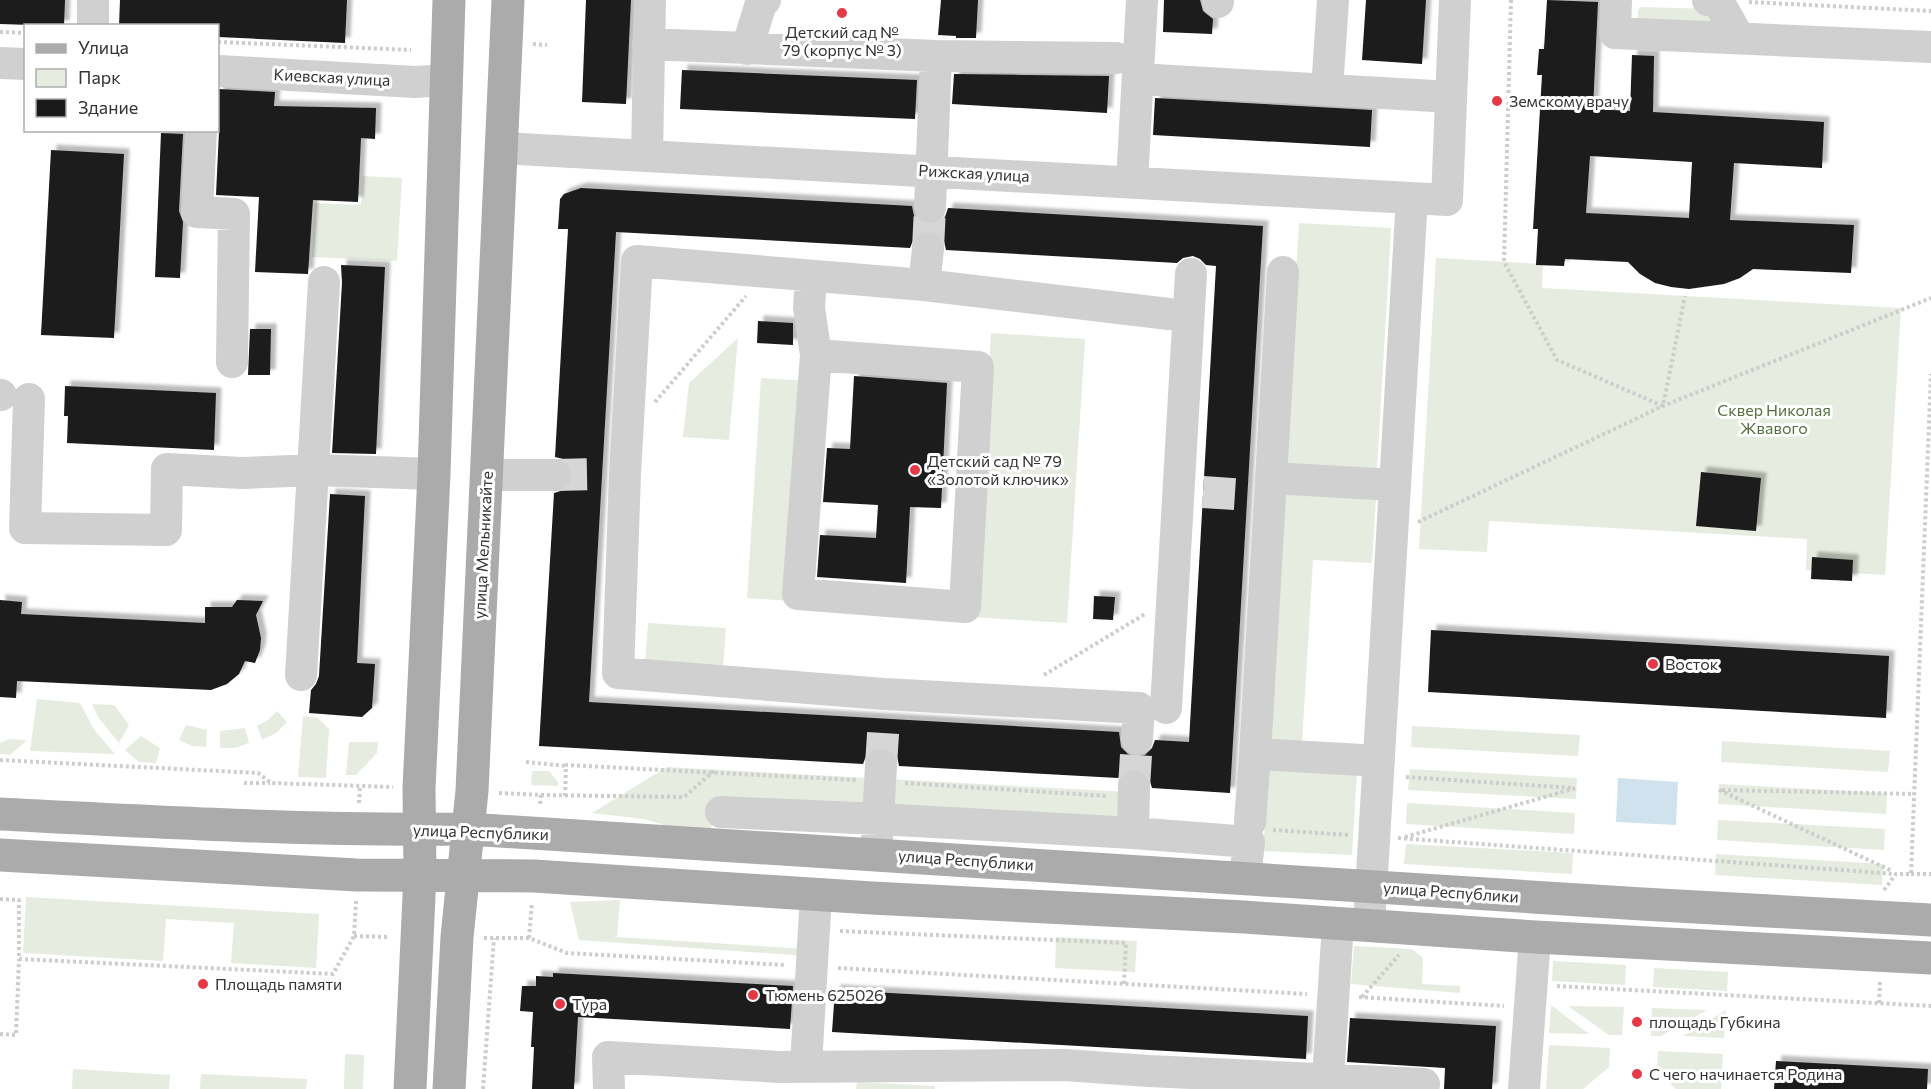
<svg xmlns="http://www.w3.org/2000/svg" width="1931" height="1089" viewBox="0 0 1931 1089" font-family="Commissioner,sans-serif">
<defs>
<filter id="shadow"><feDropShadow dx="5.5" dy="-5.5" stdDeviation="1.5" flood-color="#0004"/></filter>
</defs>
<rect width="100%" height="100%" fill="#fff"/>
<path fill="#e6ecdf" d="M1641,7l70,2 4,16 -77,-3v-12z
M363,176l39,2 -5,83 -85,-4 3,-54 46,2z
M1299,223l92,5 -14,242 -93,-5z
M1436,258l107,6 -1,24 359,20 -16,267 -79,-5 1,-31 -318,-18 -2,31 -68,-3z
M991,333l94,6 -18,284 -95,-6z
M738,338l-9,102 -46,-3 6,-54z
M761,378l46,3 -15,220 -45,-3z
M1282,492l94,6 -4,65 -59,-3 -11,183 -34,-2z
M648,623l78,5 -3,39 -78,-5z
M37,699l43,4 15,28 20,23 -85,-3z
M92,704l22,1 15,20 -10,18 -21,-26z
M277,711l10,11 -11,11 -14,7 -5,-14 11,-6z
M303,716l15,2 11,11 -3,49 -28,-1z
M186,725l21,5 -1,17 -14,-1 -13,-6z
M1412,726l168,9 -2,21 -167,-9z
M245,728l4,15 -14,5h-15v-17z
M141,736l19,12 -4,15 -17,-1 -14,-12z
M9,739l18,1 -17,15 -10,-1v-11z
M1722,741l168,10 -2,21 -167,-10z
M349,742h29l-1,11 -21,22h-10z
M667,767l462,25v31l-407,-19 -12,26 -33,-1 -33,-10 -52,-6z
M1268,767l89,5 -5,83 -89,-4z
M1410,769l167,9 -1,21 -168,-9z
M532,771h17l9,11v4l-27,-1z
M1719,784l168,9 -1,21 -168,-10z
M1407,803l168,10 -1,21 -168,-10z
M1718,820l167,9 -1,21 -167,-10z
M1406,844l167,9 -1,21 -168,-10z
M1716,854l167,10 -1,21 -167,-10z
M26,897l293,17 -3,54 -85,-5 3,-40 -68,-4 -3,42 -140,-8z
M620,900l-3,37 190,12v7l-228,-16 -9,-38z
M1056,937l81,4 -2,31 -80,-4z
M1354,946l58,3 11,9 -1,26 38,2v7l-109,-9z
M1553,961l73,4 -1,20 -73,-4z
M1654,968l74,4 -1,19 -74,-4z
M1551,1005l38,29 -40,-1z
M1568,1006l56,1 -2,28h-13z
M1652,1008l55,2 -46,26h-10z
M1726,1010l-2,28 -41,-2z
M1549,1045l61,3 -1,19 -26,22h-37z
M1658,1051l65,3 -2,35h-45l-19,-18z
M345,1054l19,1 -1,34h-19z
M73,1069l97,6 -1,14h-97z
M201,1074l106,5 -1,10h-106z
M857,1082l78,4v3h-79z"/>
<path fill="#cfe2ee" d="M1618,778l60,4 -2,43 -60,-3z"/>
<path fill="#1a1a1a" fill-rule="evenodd" filter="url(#shadow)" d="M0,0h65l-1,26 -64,-2z
M120,0h227l-2,43 -127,-6v-11h-99z
M586,0h45l-5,104 -44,-2z
M941,0h37l-2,38h-20v-2l-18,-1z
M1164,0h36l3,11 10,8 -1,15 -49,-2z
M1366,0h60l-4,64 -60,-4z
M1547,0l51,2 -5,107 37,2 2,-56 22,1 -1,56 171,10 -2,46 -88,-5 -4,57 124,5 -3,48 -98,-4 -13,9 -16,6 -35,5 -18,-2 -16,-4 -15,-9 -12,-12 -63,-3 -1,7 -28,-1 2,-36h-5l9,-154h-5l2,-26h5zM1590,156l102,6 -3,56 -103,-5z
M682,70l235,10 -2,39 -235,-10z
M954,74l155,2 -2,37 -155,-9z
M218,89l57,3 -1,14 102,2 -1,31 -14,-1 -3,64 -45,-2 -5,74 -53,-2 4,-75 -43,-2 3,-64z
M1155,98l217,12 -2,37 -217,-12z
M161,133l22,1 -4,77 4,11 -3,56 -25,-1z
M51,150l73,4 -10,184 -73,-3z
M581,188l331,18 2,10 6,6 9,3 10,-2 6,-6 3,-9 315,18 -33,567 -78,-5 -3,-10 -5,-6 -9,-3 -9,2 -8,7 -219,-12 -2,-10 -6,-6 -8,-3 -11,2 -6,7 -3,8 -324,-18 15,-253 10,-3 6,-6 3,-8 -3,-10 -7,-7 -8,-2 13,-228h-10l2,-30 4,-5zM929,231l10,4 5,6 2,9 231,13 6,-5 10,-2 7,3 6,6 10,1 -27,476 -34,-2 -3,8 -7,7 -10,2 -7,-3 -7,-7 -2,-15 -530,-30 27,-470 294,16 4,-10 6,-5z
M341,265l44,2 -9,187 -44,-1 10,-170z
M758,321l35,2v22l-36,-2z
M250,329h21l-1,46h-22z
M854,376l93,7 -6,125 -31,-1 -4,76 -89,-6 3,-42 56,3 2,-33 -55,-3 4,-54 23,1z
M65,386l151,7 -2,57 -147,-7 1,-27h-4z
M1701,472l60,6 -5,53 -60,-5z
M330,494l35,2 -8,167 18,1 -3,44 -10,9 -53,-4 2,-23 5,-6 3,-8z
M1812,557l41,3 -1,21 -41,-2z
M1094,596l21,1 -2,23 -20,-1z
M0,600l22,2 -1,12 184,9v-16h27l5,-7 26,1 -7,14 5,23 -1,12 -5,13 -10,-2 -6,13 -12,10 -16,6 -194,-9 -1,17 -16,-1z
M1431,630l458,26 -3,62 -458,-26z
M553,973l240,13 -3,43 -212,-12 -4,72h-42l2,-42h-3l2,-35 -13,-1 2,-25h14v-10l17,1z
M835,990l473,26 -2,43 -474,-27z
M1350,1018l146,8 -4,63h-48l1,-21 -98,-6z
M1776,1061l152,8 -1,20h-153z"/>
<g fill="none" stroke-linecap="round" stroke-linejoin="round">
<path stroke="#d6d6d6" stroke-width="32" stroke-dasharray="32 16" stroke-linecap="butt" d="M928,249l2,-42
M555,475l47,-1
M1203,492l45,3
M881,765l3,-46
M1134,787l3,-48"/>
<path stroke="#cdcdcd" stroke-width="4" stroke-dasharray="3 3" stroke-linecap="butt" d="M1511,0l-7,262 53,98 106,46 22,-110
M1749,2l182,9
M0,32l26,1
M218,42l193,8
M533,44l14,1
M655,402l91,-106
M1418,522l245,-116 268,-108
M1044,675l101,-61
M0,760l258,13 13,10 122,4
M526,762l40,4
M1406,777l167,11
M244,783h26
M905,783l202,13
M1719,790l173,81
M1722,790l192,4
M499,793l42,2 -1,11
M541,795l143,2 30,-26
M565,796l1,-31 290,15
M359,803l1,-17
M1273,830l76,5
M1405,837l171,-49
M1398,838l498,36
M1911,874h20
M1884,890l12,-16h15l20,-500
M0,899l19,1v59l314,15 21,-38 2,-35
M840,931l286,12 -2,41
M354,936l36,1
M484,938h45l38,15 219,12
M529,938l3,-35
M838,968l469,26
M1557,986l374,20
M1359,997l145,9
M1362,997l37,-42
M1879,1003l1,-21
M0,1034l16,1 3,-76
M483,1089l11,-151"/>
<path stroke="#d0d0d0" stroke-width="32" d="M1616,0l-1,33 316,14
M1708,0l10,1 21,37
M1218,2v-2
M93,26v-26
M648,44l288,12 -6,151
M747,49l14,-46 4,-3
M936,56l180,2
M0,63l26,1
M218,71l197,11 31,-2
M1138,79l313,18
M1327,90l6,-90
M201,130l-4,82 37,2 -2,148
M501,148l946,52 8,-200
M647,155l3,-155
M1132,182l10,-182
M1283,272l-28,482 124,7
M811,276l-2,32 7,47 -18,239 167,13 13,-240 -162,-12
M924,285l4,-36
M0,395h1
M29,399l-4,129 141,2 1,-61 75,4 73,-3 119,4
M486,475h69
M1271,478l124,7
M301,675l23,-393
M1166,708l25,-434
M1137,739l2,-31 -255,-14 -266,-21 7,-199 12,-213 287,24 245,29
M1134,787l-1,46 116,9 -4,37
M721,812l158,7 254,14
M1250,822l5,-68
M877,839l4,-74
M1369,925l43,-727
M806,1065l10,-170
M1328,1079l10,-155
M609,1089l-1,-32 172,10 285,-2 84,6 275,13 -1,5
M1524,1089l11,-152"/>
<path stroke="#ababab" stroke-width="33" d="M0,814c156,8 312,17 468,15l1174,75 289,16
M0,855l357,20 177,1 338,22 372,19 291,20 396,21
M410,1089l10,-214 -1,-87 15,-314 15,-474
M449,1089l8,-152 15,-146 36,-791"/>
</g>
<g fill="#e63946" stroke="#fff" stroke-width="2">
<circle cx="842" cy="13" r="6"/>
<circle cx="1497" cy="101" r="6"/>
<circle cx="915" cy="470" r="6"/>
<circle cx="1653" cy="664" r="6"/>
<circle cx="203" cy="984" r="6"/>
<circle cx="753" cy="995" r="6"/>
<circle cx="560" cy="1004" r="6"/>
<circle cx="1637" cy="1022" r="6"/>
<circle cx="1637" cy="1074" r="6"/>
</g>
<g text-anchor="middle" stroke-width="6" stroke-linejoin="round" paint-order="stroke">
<g font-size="16" fill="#333" stroke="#fff" text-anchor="start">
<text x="842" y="38" text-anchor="middle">Детский сад №<tspan x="842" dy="18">79 (корпус № 3)</tspan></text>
<text x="1509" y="107">Земскому врачу</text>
<text x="927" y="467">Детский сад № 79<tspan x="927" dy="18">«Золотой ключик»</tspan></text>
<text x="1665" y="670">Восток</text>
<text x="215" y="990">Площадь памяти</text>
<text x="765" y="1001">Тюмень 625026</text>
<text x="572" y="1010">Тура</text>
<text x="1649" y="1028">площадь Губкина</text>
<text x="1649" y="1080">С чего начинается Родина</text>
</g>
<g font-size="16" fill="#333" stroke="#fff">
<text transform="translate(332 77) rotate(3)" y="6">Киевская улица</text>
<text transform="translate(974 173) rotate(3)" y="6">Рижская улица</text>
<text transform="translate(483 545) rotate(-87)" y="6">улица Мельникайте</text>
<text transform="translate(481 832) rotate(2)" y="6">улица Республики</text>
<text transform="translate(966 860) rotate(4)" y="6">улица Республики</text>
<text transform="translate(1451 892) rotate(4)" y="6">улица Республики</text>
</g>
<g font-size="16" fill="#56703f" stroke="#fff">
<text x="1774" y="416">Сквер Николая<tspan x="1774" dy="18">Жвавого</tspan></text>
</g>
</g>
<rect x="24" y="24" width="195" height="108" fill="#ffffff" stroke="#adadad" stroke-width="1.5"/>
<rect x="36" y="44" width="30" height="9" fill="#ababab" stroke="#adadad" stroke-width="1.5"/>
<text x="78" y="54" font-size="18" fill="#333333">Улица</text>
<rect x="36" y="69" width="30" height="18" fill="#e6ecdf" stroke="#adadad" stroke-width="1.5"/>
<text x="78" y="84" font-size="18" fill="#333333">Парк</text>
<rect x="36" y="99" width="30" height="18" fill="#1a1a1a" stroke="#adadad" stroke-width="1.5"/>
<text x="78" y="114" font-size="18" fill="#333333">Здание</text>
</svg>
